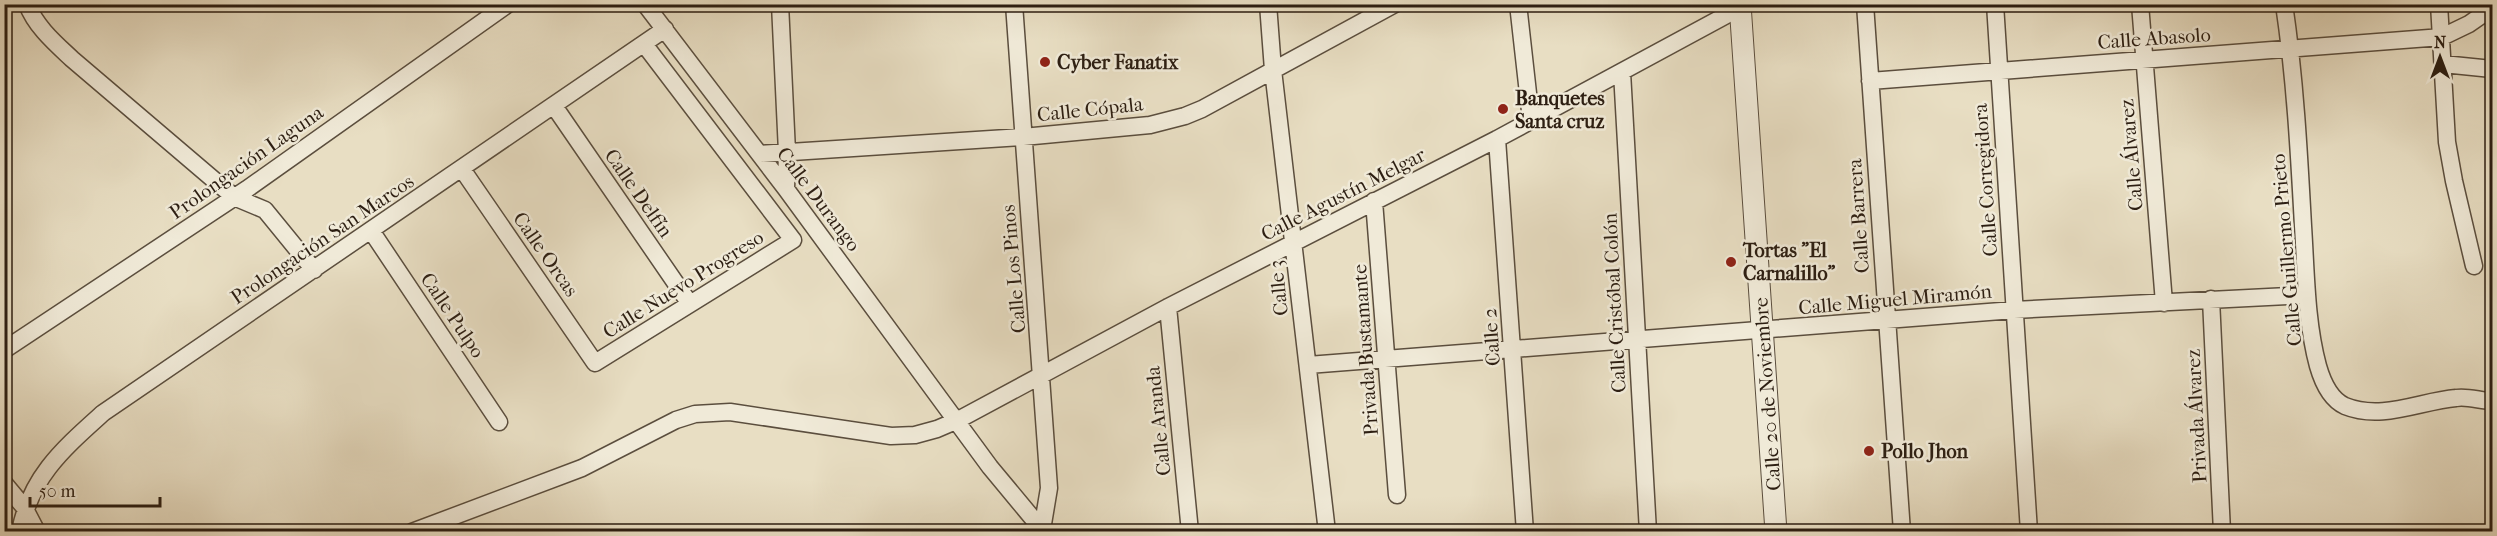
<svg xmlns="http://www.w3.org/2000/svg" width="2497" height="536" viewBox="0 0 2497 536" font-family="'IM FELL French Canon',serif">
<rect width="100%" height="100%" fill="#e8dec3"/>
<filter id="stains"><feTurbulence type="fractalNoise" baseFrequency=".00333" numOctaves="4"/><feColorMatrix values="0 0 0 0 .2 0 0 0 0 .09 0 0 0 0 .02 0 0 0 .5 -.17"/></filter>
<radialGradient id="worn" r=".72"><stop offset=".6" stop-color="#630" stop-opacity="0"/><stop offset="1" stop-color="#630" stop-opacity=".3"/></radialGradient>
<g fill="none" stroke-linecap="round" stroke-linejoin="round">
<defs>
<path id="minor" d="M27,4c9,23 28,39 45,55l162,138 31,13 49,60
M645,4l141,185 204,278 54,65
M780,4l7,148 -1,37
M1014,4l35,484 -7,42
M1268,4l5,66 54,462
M1518,4l13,116
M1865,4l37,528
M1995,4l34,528
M2140,4l24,299
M2284,4c11,74 15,148 19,222 3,45 3,96 15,140 4,14 12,33 27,40 37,15 75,-5 111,-8 12,-2 25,3 36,3
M2439,4l8,138 7,39 20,85
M2443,64l49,5
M1622,72l26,460
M1870,81l572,-44 27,-13 23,-16
M554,106l136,198
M1497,139l28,393
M760,154l263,-17 127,-12 35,-9 17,-7 193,-105
M462,169l133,194 198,-123 -149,-196
M1374,201l23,294
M372,232l127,190
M2211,299l11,233
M1168,307l22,225
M4,350l243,-161 261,-185
M1308,365l706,-55 293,-15
M4,483l20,24 13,25
M20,532c10,-55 43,-83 83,-119l562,-384
M412,532l170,-64 94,-48 19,-6 35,-2 161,24 24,-1 22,-6 21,-9 210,-113 329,-168 250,-135"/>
<path id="tertiary" d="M1740,4l36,528"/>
</defs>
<use href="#minor" stroke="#5b4e3e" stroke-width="19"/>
<use href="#tertiary" stroke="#5b4e3e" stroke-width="23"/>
<use href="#minor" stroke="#f0ead8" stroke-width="16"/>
<use href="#tertiary" stroke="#f0ead8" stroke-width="21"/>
</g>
<g fill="#8f2418" stroke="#f0ead8" stroke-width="2">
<circle cx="1045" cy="62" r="6"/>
<circle cx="1503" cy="109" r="6"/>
<circle cx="1731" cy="262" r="6"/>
<circle cx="1869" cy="451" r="6"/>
</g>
<g text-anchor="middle" stroke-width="5" stroke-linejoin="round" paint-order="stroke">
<g font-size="20" fill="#2c1e12" stroke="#f0ead8">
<text transform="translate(2154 38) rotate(-4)" y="7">Calle Abasolo</text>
<text transform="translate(1090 109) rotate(-6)" y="7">Calle Cópala</text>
<text transform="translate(2131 155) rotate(-95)" y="7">Calle Álvarez</text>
<text transform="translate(246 162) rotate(-35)" y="7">Prolongación Laguna</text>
<text transform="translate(1985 180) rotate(-94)" y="7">Calle Corregidora</text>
<text transform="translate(639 193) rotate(55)" y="7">Calle Delfín</text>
<text transform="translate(1343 194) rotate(-27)" y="7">Calle Agustín Melgar</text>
<text transform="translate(819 199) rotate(53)" y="7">Calle Durango</text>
<text transform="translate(1858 216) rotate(-94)" y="7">Calle Barrera</text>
<text transform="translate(322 239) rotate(-34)" y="7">Prolongación San Marcos</text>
<text transform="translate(2286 250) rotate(-95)" y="7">Calle Guillermo Prieto</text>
<text transform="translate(546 254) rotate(55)" y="7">Calle Orcas</text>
<text transform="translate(1013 269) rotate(-95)" y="7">Calle Los Pinos</text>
<text transform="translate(683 284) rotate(-32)" y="7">Calle Nuevo Progreso</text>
<text transform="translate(1278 288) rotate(-96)" y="7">Calle 3</text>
<text transform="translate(1895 299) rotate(-5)" y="7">Calle Miguel Miramón</text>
<text transform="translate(1614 303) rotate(-93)" y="7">Calle Cristóbal Colón</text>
<text transform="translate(453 315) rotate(56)" y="7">Calle Pulpo</text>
<text transform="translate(1491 337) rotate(-94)" y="7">Calle 2</text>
<text transform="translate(1365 350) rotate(-94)" y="7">Privada Bustamante</text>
<text transform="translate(1767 394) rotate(-94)" y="7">Calle 20 de Noviembre</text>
<text transform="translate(2196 416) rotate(-93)" y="7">Privada Álvarez</text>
<text transform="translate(1158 421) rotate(-96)" y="7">Calle Aranda</text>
</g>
<g font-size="20" font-weight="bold" fill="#2c1e12" stroke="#f0ead8" text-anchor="start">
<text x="1057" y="69">Cyber Fanatix</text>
<text x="1515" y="105">Banquetes<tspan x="1515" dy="23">Santa cruz</tspan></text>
<text x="1743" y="257">Tortas "El<tspan x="1743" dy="23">Carnalillo"</tspan></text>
<text x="1881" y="458">Pollo Jhon</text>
</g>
</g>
<rect width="2497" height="536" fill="none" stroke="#e8dec3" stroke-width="24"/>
<rect x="6" y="6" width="2485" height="524" fill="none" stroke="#2c1e12" stroke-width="3"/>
<rect x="12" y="12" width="2473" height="512" fill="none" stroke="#2c1e12" stroke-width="1.5"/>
<g transform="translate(2440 57)" stroke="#f0ead8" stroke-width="4.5" paint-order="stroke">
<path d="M0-4.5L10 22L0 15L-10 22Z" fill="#2c1e12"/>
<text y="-9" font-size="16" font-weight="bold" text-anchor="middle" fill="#2c1e12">N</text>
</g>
<path d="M30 497v9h130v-9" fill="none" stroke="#2c1e12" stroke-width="3"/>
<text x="39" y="497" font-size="18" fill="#2c1e12" stroke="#f0ead8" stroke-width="4.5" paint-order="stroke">50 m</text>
<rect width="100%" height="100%" filter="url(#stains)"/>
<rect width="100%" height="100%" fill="url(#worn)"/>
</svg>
